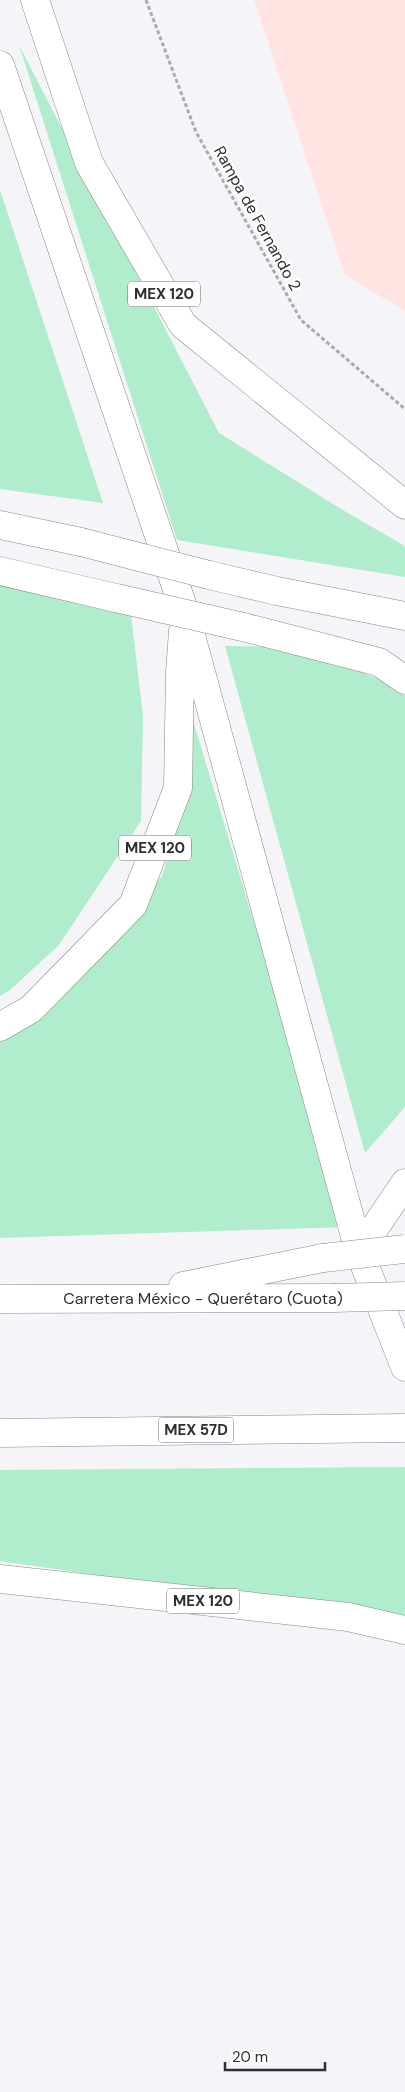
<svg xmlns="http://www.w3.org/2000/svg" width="405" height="2092" viewBox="0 0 405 2092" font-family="'DM Sans',sans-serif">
<rect width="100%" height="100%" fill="#f5f4f9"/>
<path fill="#ffe4e2" d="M254,0h151v311l-60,-36z"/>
<path fill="#b0edcc" d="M19,45l200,388 122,76 64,37v31l-228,-37z
M0,190l103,313 -103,-14z
M0,576l130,30 13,110 -2,105 -82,124 -49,45 -10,6z
M225,646l70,1 92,35 18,14v411l-40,46z
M185,694l161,533 -346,11v-197l28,-15 62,-58 72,-92 30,-97z
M405,1467v153l-405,-59v-91z"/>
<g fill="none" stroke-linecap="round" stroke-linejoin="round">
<defs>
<path id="major" d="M35,0l54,163 94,162 222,180
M0,65l184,545"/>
<path id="highway" d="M0,525l81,17
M0,571l116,27
M209,575l68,16 128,25
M184,610l175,641 46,116
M243,627l136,35 26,18
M0,1027l31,-18 102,-104 45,-117 2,-115 3,-42
M359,1251l46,-68
M183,1286l140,-28
M0,1299l334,-1
M0,1433l405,-5
M0,1579l348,38 57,13"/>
</defs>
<use href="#major" stroke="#88878b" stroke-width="29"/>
<use href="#highway" stroke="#88878b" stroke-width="29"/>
<path stroke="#abaaae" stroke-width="3" stroke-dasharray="4 2.5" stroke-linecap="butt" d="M146,0l50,132 105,188 104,89"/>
<use href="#major" stroke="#fff" stroke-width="28"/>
<use href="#highway" stroke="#fff" stroke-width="28"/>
<defs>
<path id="highway-bridge" d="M81,542l128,33
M116,598l127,29
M323,1258l82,-9
M334,1298l71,-2"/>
</defs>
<use href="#highway-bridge" stroke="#88878b" stroke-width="29" stroke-linecap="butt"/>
<use href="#highway-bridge" stroke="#fff" stroke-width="28"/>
</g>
<g text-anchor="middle" stroke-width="4.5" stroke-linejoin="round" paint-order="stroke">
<g fill="#fff" stroke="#6d6d6f" stroke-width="1">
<rect x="128" y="281.5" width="72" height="25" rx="4"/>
<rect x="119" y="835.5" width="72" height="25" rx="4"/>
<rect x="158.5" y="1417.5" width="75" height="25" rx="4"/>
<rect x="167" y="1588.5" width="72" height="25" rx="4"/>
</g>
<g font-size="15" font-weight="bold" fill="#2f2f31">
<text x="164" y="299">MEX 120</text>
<text x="155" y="853">MEX 120</text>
<text x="196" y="1435">MEX 57D</text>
<text x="203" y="1606">MEX 120</text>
</g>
<g font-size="16" fill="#2f2f31" stroke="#fff">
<text transform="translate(258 218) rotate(61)" y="6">Rampa de Fernando 2</text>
<text x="203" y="1304">Carretera México - Querétaro (Cuota)</text>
</g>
</g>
<path d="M225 2062v8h100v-8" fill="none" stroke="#2f2f31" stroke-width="2.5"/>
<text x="232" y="2062" font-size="15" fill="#2f2f31" stroke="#ffffff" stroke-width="4" paint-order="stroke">20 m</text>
</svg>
